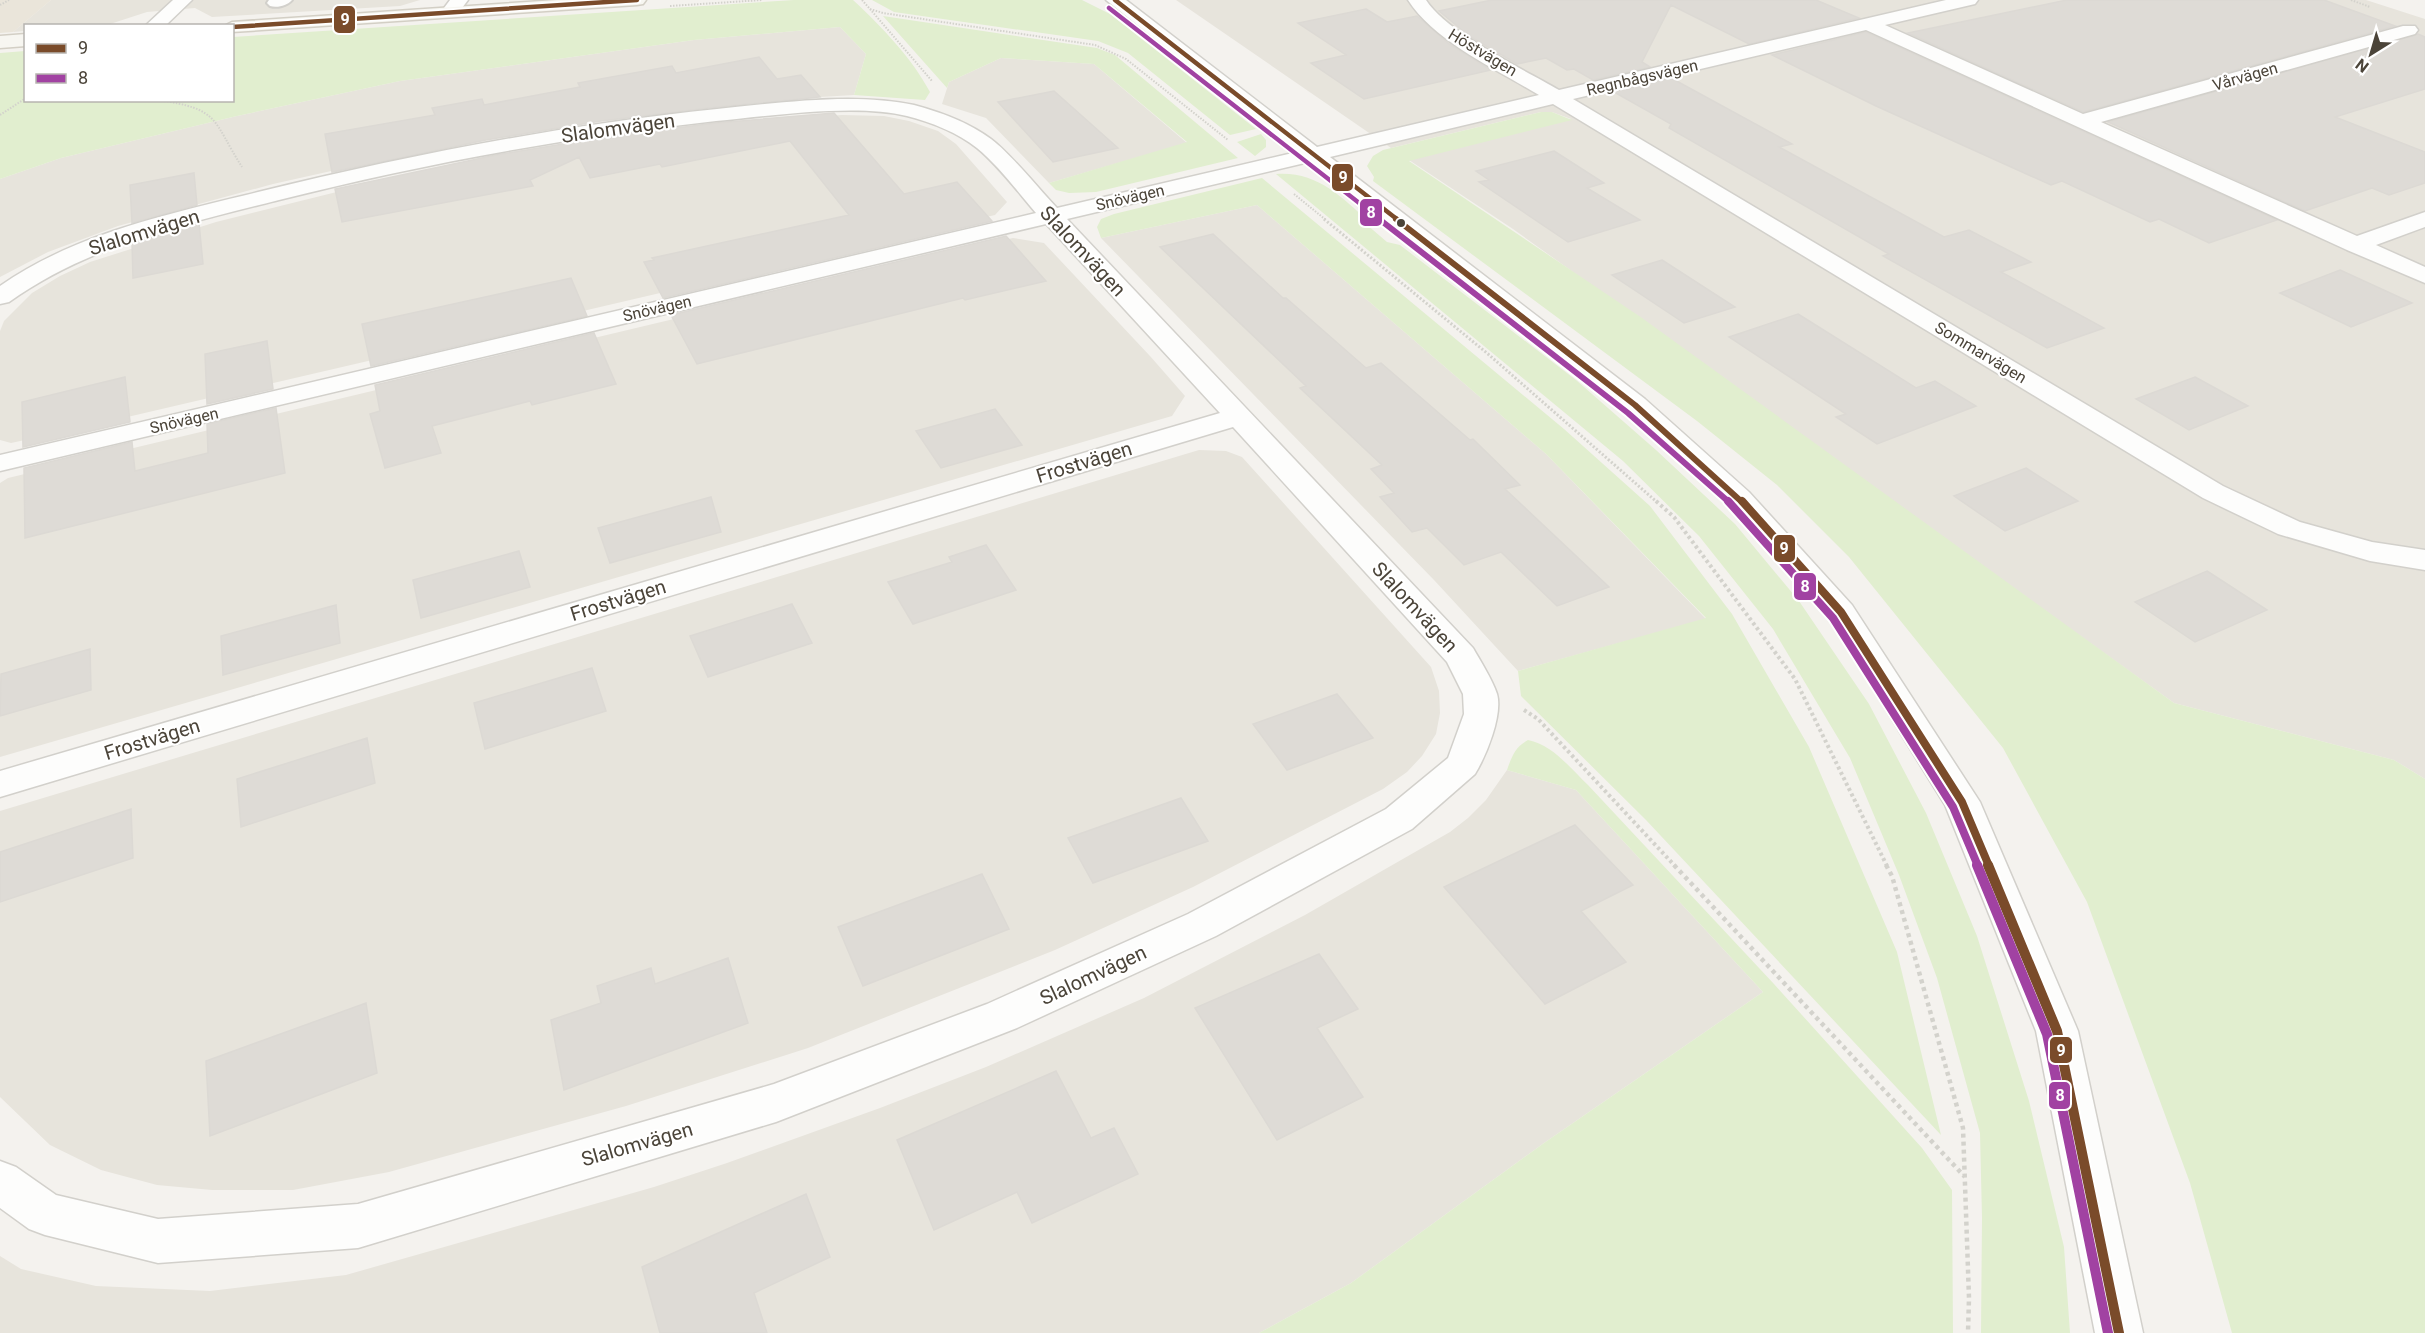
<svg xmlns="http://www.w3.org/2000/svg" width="2425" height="1333" viewBox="0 0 2425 1333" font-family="Roboto,sans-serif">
<rect width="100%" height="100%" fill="#f4f2ee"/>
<path fill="#e7e4dc" d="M51,0h369l-20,6 -188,11 -17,-9 -48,4 -37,12 -84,2 -1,5 -12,1z
M1176,0h1190l59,19v760l-31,-19 -220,-57 -661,-474 -104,-69 162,-41 -19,-7h-11l-150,36z
M840,27l26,27 -12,41 -85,5 -203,24 -199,39 -94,21 -155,42 -70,26 -48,25v-98l61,-21 176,-42 163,-35 294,-41z
M1001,58l93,6 93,79 -138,40 -63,-65 -44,-14 7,-22z
M842,115l42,1 25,5 29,10 18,13 51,58 -12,13 -919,214 -65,14 -11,-3v-109l4,-10 28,-28 28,-17 30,-14 126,-40 173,-43 373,-58z
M1257,205l289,249 160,165 -188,52 -84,-91 -333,-342z
M1013,238l31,5 106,113 35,40 -13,20 -1172,341v-274l8,-5z
M1199,450l27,1 16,6 189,210 8,24 1,22 -4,21 -14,22 -15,16 -24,17 -190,98 -138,63 -247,98 -182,58 -237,66 -96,18h-81l-55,-5 -56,-15 -51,-25 -50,-48v-286z
M1507,770l69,20 187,202 -219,151 -193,140 -92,50h-1259v-77l21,13 75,17 114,5 136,-16 308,-88 73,-24 153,-55 106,-41 158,-69 161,-83 145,-83 18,-14 18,-18z"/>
<path fill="#eae5da" d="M0,0h51l-38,32 -13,1z"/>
<path fill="#e1eecf" d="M794,0h59c29,27 59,58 77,92l-5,8 -71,-5 12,-41 -26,-27 -146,13 -294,41 -163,35 -176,42 -61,21v-126l25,-2 1,49h206l1,-63z
M872,0h210l28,14 146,115 -26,6 -102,-82 -30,-12 -204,-29z
M883,16l214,32 18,7 123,103 -142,34 -27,1 -13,-3 -7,-7 138,-41 -93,-78 -93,-6 -52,24 -2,6z
M1541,112h11l20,8 -163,41 233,157 532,385 220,57 31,19v554h-193l-42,-150 -103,-281 -84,-154 -154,-191 -72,-72 -80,-64 -324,-240 1,-4 -7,-11 6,-10 10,-6z
M1261,134l5,6v7l-11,9 -18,-14z
M1276,174c40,-3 65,22 92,47l-2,3 21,18 13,3 176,135 80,70 79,74 64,77 70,103 57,109 51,123 52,165 35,146 6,86h-89l1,-115 -2,-85 -43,-155 -38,-103 -49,-117 -77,-129 -74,-93 -76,-75z
M1262,178l302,251 86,77 82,108 77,133 88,205 44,183 -295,-315 -125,-124 -3,-25 188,-53 -160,-164 -289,-249 -156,33 -4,-11 4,-8 13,-5z
M1528,740c25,5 42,28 60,45l186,199 148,164 30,42 1,143h-694l92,-50 193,-140 219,-151 -187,-202 -69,-20c5,-14 8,-23 21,-30z"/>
<path fill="#dedbd6" stroke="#dcd9d4" stroke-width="1.5" d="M1492,0h324l43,18 -110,26 -78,-39 -29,57 8,5 -57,13 -19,-11 -7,1 -21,-12 -29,6 -48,-28 -30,-25z
M2067,0h257l71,26 -312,86 -175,-79z
M1366,9l21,13 30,-6 32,28 42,26 -127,29 -53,-36 35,-8 -48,-32z
M1866,32l411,188 -68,23 -50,-24 -9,3 -88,-41 -11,4 -175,-79 -104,-51z
M2418,34l7,3v52l-90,28 90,35v31l-36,12 -17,-7 -67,23 -197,-89z
M759,57l18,22 24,-4 19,22 -103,10 -116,14 -115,19 -154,32 -7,-38 110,-19 -3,-7 50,-9 2,6 96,-18 -2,-4 94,-17 4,7z
M1671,78l121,66 -13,3 165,90 25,-7 62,32 -30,10 103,56 -57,20 -164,-92 6,-2 -220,-126 2,-4 -57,-32z
M1054,91l64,57 -65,14 -55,-60z
M834,113l70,81 53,-12 35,39 -329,77 -19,-36 10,-2 -2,-2 197,-43 -59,-74 -128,26 -2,-3 -70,14 -11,-21 -49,23 3,6 -191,36 -7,-33 161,-34 110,-18 110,-14z
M1554,151l50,32 -17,5 53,32 -72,22 -89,-60 10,-2 -13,-9z
M194,173l3,32 -65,18 -2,-38z
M199,223l4,41 -70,14 -1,-35z
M1213,234l70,64h3l80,70 15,-5 89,77 3,-1 47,46 -15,4 104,98 -52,19 -56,-54 -37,13 -37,-37 -15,4 -32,-35 14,-4 -23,-24 11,-4 -82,-77 6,-2 -146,-139z
M1006,236l40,45 -81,19 -2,-2 -266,66 -26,-49z
M1662,260l73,47 -51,16 -72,-48z
M2340,270l72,33 -61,24 -71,-34z
M571,278l16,38 -216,50 -9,-42z
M1798,314l118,74 19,-7 41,25 -99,38 -41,-27 10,-3 -117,-77z
M594,333l22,51 -84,21 -2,-4 -98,25 9,27 -56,15 -15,-54 10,-3 -5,-26z
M267,341l6,48 -66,15 -2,-50z
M125,377l5,45 -107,25 -1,-45z
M2195,377l53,29 -59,24 -53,-31z
M276,408l9,65 -260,65 -1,-70 108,-26 3,29 73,-18 -1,-29z
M995,409l27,36 -81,23 -25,-37z
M2026,468l52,33 -73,30 -51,-35z
M711,497l10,35 -111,31 -12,-35z
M986,545l30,45 -103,34 -25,-42 64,-20 -3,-5z
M519,551l11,36 -109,31 -8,-38z
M2207,571l60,39 -72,32 -60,-40z
M792,604l20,39 -104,34 -18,-41z
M336,605l4,38 -117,32 -2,-39z
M90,649l1,41 -91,26 1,-42z
M592,668l14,43 -121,38 -11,-46z
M1337,694l36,44 -86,32 -34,-46z
M367,738l8,45 -134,44 -4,-48z
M1181,798l27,43 -115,42 -25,-45z
M131,809l2,49 -133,44v-50z
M1575,825l58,60 -52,26 45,51 -81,42 -101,-117z
M982,874l27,55 -146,57 -25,-59z
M1319,954l39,55 -41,19 46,69 -86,43 -82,-132z
M728,958l20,65 -184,67 -13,-70 50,-17 -4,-17 54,-18 4,16z
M366,1003l11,70 -167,63 -4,-75z
M1056,1071l35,67 23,-10 24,46 -106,49 -15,-31 -83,38 -37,-90z
M806,1194l24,63 -76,36 13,40h-107l-18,-66z"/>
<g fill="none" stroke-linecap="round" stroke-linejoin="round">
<defs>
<path id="lane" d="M269,0h23c-5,6 -15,8 -22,6l-3,-3z"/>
<path id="street" d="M173,0h19l-27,26h-20z
M450,0h18l-12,16h-12l-3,-4z
M1106,0h20l191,147 222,-52c-43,-26 -104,-53 -131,-95h18c21,33 97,69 133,90l387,-90h32l-3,4 -90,21 198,89 320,-88h12l3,4 -3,4 -314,88 256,114 68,-24v15l-49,18 49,22v16l-78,-33 -481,-220 -293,69 650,387 77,36 72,20 53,8v20l-55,-9 -92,-27 -75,-36 -650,-394 -223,53 315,242 104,93 103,113 128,197 98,229 65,302h-48l-59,-302 -91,-226 -115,-186 -101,-115 -104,-93 -316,-249 -242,57 406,429c8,14 19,31 24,46 6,21 -11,62 -22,80l-63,55 -196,107 -199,92 -241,94 -418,126 -200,15 -113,-28 -16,-6 -29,-21v-47l16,6 40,28 102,24 200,-15 416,-120 213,-80 201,-90 198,-105 62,-51 16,-44 -1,-20 -16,-32 -214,-235 -1233,370v-26l1220,-358 -174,-189 -1046,247v-16l1036,-242c-18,-21 -38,-48 -59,-65 -19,-15 -46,-26 -70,-32 -51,-13 -137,0 -191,5 -147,16 -294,43 -437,79 -95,24 -190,45 -270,102l-9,2v-18c76,-53 169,-72 258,-94 151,-37 304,-67 459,-83 60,-6 138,-17 197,-4 26,7 54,17 77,34 20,15 47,49 66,69l240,-56z"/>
<path id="secondary" d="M557,0h89l-3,4 -6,1 -405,27v-6h-8l8,-4z
M26,34v12l-26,2v-12z"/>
</defs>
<use href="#lane" stroke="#d2d0cb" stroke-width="4"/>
<use href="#street" stroke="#d2d0cb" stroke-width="3"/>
<use href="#secondary" stroke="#d3cfc5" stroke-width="3"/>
<path stroke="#d3d2cc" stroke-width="2" stroke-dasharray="1.5 1.5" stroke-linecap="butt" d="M862,0l8,9 13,4 212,32 31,14 102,81
M2351,0l19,7
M0,5l9,-5
M670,6l92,-6
M870,9l62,72
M158,100c63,9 54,20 84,67
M0,115l26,-17
M1294,194l32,26"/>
<path stroke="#d3d2cc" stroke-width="3" stroke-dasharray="2 2" stroke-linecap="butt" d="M1324,219l164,135 170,149"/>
<path stroke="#d3d2cc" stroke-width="4" stroke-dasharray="3 3" stroke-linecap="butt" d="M1656,501l18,16 121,162 92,187
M1524,710l14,9 137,147"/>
<path stroke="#d3d2cc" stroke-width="4.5" stroke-dasharray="4 4" stroke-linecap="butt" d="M1674,865l291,312
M1886,865l6,11 71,252 6,170 -1,35"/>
<use href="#lane" fill="#fdfdfc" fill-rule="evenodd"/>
<use href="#street" fill="#fdfdfc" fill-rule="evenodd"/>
<use href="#secondary" fill="#f7f6f1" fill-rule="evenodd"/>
<defs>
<path id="bus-1-far3" d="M1115,0l283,220
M232,27l405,-27"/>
<path id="bus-1-far2" d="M1396,219l239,186 108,98"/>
<path id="bus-1-far1" d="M1742,501l99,111 121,190 27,64"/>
<path id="bus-1" d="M1988,865l69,166 62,302"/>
<path id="bus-2-far3" d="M1109,8l272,212"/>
<path id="bus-2-far2" d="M1379,219l249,194 102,90"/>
<path id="bus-2-far1" d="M1728,501l105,117 120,189 25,59"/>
<path id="bus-2" d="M1977,865l70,169 61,299"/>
</defs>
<use href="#bus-1-far3" stroke="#fff" stroke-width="8"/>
<use href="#bus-1-far2" stroke="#fff" stroke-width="10"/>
<use href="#bus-1-far1" stroke="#fff" stroke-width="12"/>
<use href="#bus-1" stroke="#fff" stroke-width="14"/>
<use href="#bus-2-far3" stroke="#fff" stroke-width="8"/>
<use href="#bus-2-far2" stroke="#fff" stroke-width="10"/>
<use href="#bus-2-far1" stroke="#fff" stroke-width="12"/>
<use href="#bus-2" stroke="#fff" stroke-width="14"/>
<use href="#bus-1-far3" stroke="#7a4b2a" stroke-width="4.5"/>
<use href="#bus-1-far2" stroke="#7a4b2a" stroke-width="6"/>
<use href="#bus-1-far1" stroke="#7a4b2a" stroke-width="8"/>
<use href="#bus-1" stroke="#7a4b2a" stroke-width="10"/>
<use href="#bus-2-far3" stroke="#a142a2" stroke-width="4.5"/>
<use href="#bus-2-far2" stroke="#a142a2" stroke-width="6"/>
<use href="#bus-2-far1" stroke="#a142a2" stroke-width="8"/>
<use href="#bus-2" stroke="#a142a2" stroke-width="10"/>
</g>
<circle fill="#4b4439" stroke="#fff" stroke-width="2" cx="1401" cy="223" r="5"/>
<g text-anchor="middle" stroke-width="4.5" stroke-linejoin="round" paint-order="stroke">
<g font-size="16" fill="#4b4439" stroke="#fff">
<text transform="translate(1483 52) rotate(31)" y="6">Höstvägen</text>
<text transform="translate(2245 76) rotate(-16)" y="6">Vårvägen</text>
<text transform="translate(1642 77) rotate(-13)" y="6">Regnbågsvägen</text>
<text transform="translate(1130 197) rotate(-13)" y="6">Snövägen</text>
<text transform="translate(657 308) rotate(-13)" y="6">Snövägen</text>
<text transform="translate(1981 352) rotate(31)" y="6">Sommarvägen</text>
<text transform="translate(184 420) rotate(-13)" y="6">Snövägen</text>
</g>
<g font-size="20" fill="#4b4439" stroke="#fff">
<text transform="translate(618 128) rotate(-8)" y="7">Slalomvägen</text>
<text transform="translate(144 232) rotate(-17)" y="7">Slalomvägen</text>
<text transform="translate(1083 251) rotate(47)" y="7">Slalomvägen</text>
<text transform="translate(1084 462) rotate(-17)" y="7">Frostvägen</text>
<text transform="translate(618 600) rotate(-17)" y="7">Frostvägen</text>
<text transform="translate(1415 607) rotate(47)" y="7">Slalomvägen</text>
<text transform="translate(152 739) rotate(-17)" y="7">Frostvägen</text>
<text transform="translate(1093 975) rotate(-25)" y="7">Slalomvägen</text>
<text transform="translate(637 1144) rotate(-16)" y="7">Slalomvägen</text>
</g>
</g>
<g stroke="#fff" stroke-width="2">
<rect x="333" y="5" width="23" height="29" rx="6" fill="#7a4b2a"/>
<rect x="1331" y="163" width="23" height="29" rx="6" fill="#7a4b2a"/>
<rect x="1359" y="198" width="24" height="29" rx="6" fill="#a142a2"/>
<rect x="1773" y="534" width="23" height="29" rx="6" fill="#7a4b2a"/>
<rect x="1793" y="572" width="24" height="29" rx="6" fill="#a142a2"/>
<rect x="2049" y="1036" width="24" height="28" rx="6" fill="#7a4b2a"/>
<rect x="2048" y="1081" width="23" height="29" rx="6" fill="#a142a2"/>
</g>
<g font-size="16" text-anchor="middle" font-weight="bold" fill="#fff">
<text x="345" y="25">9</text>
<text x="1343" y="183">9</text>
<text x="1371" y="218">8</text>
<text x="1784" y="554">9</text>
<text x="1805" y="592">8</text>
<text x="2061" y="1056">9</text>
<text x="2060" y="1101">8</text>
</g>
<rect x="24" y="24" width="210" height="78" fill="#ffffff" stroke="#b7b4b0" stroke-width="1.5"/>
<rect x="36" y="44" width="30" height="9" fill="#7a4b2a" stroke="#b7b4b0" stroke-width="1.5"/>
<text x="78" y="54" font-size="18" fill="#4b4439">9</text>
<rect x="36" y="74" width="30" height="9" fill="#a142a2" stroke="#b7b4b0" stroke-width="1.5"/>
<text x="78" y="84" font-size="18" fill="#4b4439">8</text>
<g transform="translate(2371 54) rotate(217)" stroke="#ffffff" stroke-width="4.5" paint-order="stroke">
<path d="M0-4.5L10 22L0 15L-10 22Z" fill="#4b4439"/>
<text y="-9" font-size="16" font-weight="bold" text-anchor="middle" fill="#4b4439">N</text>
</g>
</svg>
